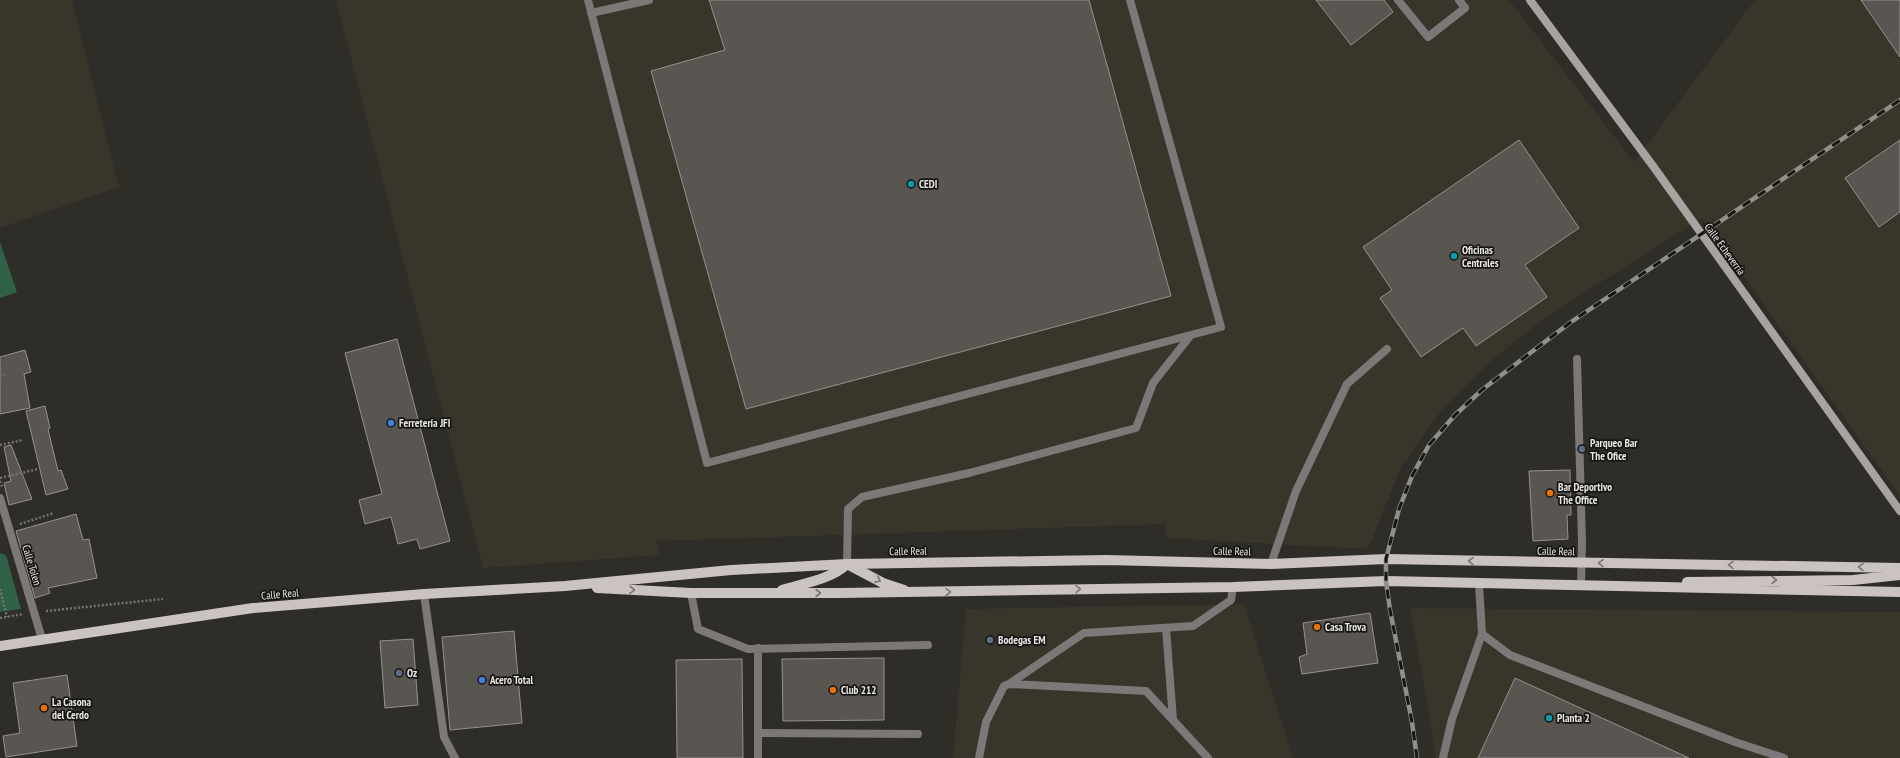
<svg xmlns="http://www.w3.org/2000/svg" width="1900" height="758" viewBox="0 0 1900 758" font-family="'PT Sans Narrow',sans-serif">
<rect width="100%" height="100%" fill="#2f2d28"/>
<path fill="#39352a" d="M0,0h72l47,187 -119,41z
M336,0h1173l125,162 121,-162h145v496l-198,-278 -156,99 -54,43 -51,51 -40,56 -33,82 -202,-11 -1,-14 -508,17 2,14 -176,13z
M1244,604l49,154h-340l13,-149z
M1410,608l490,4v146h-465l-2,-22z"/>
<path fill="#2f6148" d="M0,242l17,50 -17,6z
M0,553l6,2 15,54 -21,3z"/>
<path fill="#595550" stroke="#96928c" d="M709,0h380l82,296 -425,113 -95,-338 74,-21z
M1316,0h68l9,12 -42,33z
M1861,0h39v57z
M1519,140l60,88 -54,37 22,32 -71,49 -13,-18 -42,29 -41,-59 12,-8 -29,-43z
M1900,140v72l-21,15 -34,-49z
M397,339l53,202 -30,8 -3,-10 -19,5 -7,-27 -26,7 -6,-24 23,-6 -37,-141z
M25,350l6,22 -7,2 6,34 -30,6v-57z
M45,406l5,22 -2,1 10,42 3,-1 7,19 -22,6 -20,-84z
M11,445l21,54 -23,6 -5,-22 7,-2 -7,-34z
M1570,470l1,45h-4l1,24 -35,2 -4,-70z
M76,514l7,26 6,-1 8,39 -49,10 2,5 -15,5 -19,-67z
M1370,613l8,50 -76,11 -3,-17 8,-3 -4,-31z
M514,631l8,92 -72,7 -8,-93z
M413,639l5,66 -33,3 -5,-67z
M884,658v62l-101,1 -1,-62z
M742,659l1,99h-66l-1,-98z
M67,675l10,71 -71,11 -3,-21 17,-3 -7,-50z
M1515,678l174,80h-211z"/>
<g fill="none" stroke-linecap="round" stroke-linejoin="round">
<path stroke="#75736f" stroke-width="2.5" stroke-dasharray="2 2" stroke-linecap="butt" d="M0,376l5,-1
M0,445l23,-5
M0,478l38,-9
M0,481l2,6
M20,524l34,-11
M0,589l7,28
M46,611l117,-12
M0,618l23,-4"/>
<path stroke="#7b7877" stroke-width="8" d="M588,0l119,463 514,-136 -91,-327
M1398,0l30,37 37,-29 -6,-8
M591,13l58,-13
M1577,359l5,183 -1,44
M0,498l42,141
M847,564l1,-55 14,-12 107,-24 167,-45 17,-45 37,-47
M1271,564l25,-73 51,-107 40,-35
M1479,584l3,50 28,21 225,87 49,16
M691,593l7,36 50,20 180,-4
M424,594l20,143 11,21
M1166,628l7,92
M1009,684l75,-51 109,-7 38,-26 2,-13
M758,733l160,1
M758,758v-110
M979,758l7,-36 18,-36 5,-2 137,7 62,67
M1443,758l9,-39 30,-85"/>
<path stroke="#a8a3a1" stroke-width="8" d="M1530,0l123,166 247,345"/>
<path stroke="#cac3c1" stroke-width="10" d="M1687,582l166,-2 47,-5
M597,588l94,5h149l393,-6 153,-6 514,11
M782,590c22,-7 48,-10 65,-26l36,19 21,7
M0,646l253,-38 171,-14 141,-8 166,-16 116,-6 259,-4 165,4 115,-5 514,9"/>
<defs>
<path id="rail" d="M1417,758l-5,-36 -22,-112 -4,-29v-22l13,-50 13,-33 17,-31 26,-30 28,-26 88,-67 329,-222"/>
</defs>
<use href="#rail" stroke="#918f8b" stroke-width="4.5"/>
<use href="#rail" stroke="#161513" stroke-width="3" stroke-dasharray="9" stroke-linecap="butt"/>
</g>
<defs><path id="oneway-chevron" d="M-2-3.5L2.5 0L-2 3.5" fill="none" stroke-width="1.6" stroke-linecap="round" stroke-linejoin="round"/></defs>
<g stroke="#797573">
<use href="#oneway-chevron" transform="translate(1471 561) rotate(-179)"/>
<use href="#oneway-chevron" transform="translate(1601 563) rotate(-179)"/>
<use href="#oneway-chevron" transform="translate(1731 565) rotate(-179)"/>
<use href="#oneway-chevron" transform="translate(1861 567) rotate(-178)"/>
<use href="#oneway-chevron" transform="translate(878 580) rotate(25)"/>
<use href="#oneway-chevron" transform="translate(1774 580)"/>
<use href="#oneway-chevron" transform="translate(1078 589) rotate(-1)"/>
<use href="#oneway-chevron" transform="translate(632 590) rotate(3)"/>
<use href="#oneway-chevron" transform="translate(948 592) rotate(-1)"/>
<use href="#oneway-chevron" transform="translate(818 593)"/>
</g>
<g fill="#0f9aa8" stroke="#161513" stroke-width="1.5">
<circle cx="911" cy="184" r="4"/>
<circle cx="1454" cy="256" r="4"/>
<circle cx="1549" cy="718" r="4"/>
</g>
<g fill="#3f7fe0" stroke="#161513" stroke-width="1.5">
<circle cx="391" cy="423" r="4"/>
<circle cx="482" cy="680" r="4"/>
</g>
<g fill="#5c6f8a" stroke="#161513" stroke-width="1.5">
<circle cx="1582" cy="449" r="4"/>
<circle cx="990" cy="640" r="4"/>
<circle cx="399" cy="673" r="4"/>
</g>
<g fill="#e8710a" stroke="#161513" stroke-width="1.5">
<circle cx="1550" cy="493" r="4"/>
<circle cx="1317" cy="627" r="4"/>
<circle cx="833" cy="690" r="4"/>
<circle cx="44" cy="708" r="4"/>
</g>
<g text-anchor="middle" stroke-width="3.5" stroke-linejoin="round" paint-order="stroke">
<g font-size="11" font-weight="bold" fill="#e9e7e4" stroke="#161513" text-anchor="start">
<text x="919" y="188">CEDI</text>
<text x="1462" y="254">Oficinas<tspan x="1462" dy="13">Centrales</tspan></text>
<text x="399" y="427">Ferretería JFI</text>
<text x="1590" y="447">Parqueo Bar<tspan x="1590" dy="13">The Ofice</tspan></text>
<text x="1558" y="491">Bar Deportivo<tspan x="1558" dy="13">The Office</tspan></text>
<text x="1325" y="631">Casa Trova</text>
<text x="998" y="644">Bodegas EM</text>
<text x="407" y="677">Oz</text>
<text x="490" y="684">Acero Total</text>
<text x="841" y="694">Club 212</text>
<text x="52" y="706">La Casona<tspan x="52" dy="13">del Cerdo</tspan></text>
<text x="1557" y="722">Planta 2</text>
</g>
<g font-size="11" fill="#e9e7e4" stroke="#161513">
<text transform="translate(1725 249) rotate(54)" y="4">Calle Echeverría</text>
<text transform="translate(908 551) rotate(-1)" y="4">Calle Real</text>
<text transform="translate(1232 551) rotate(1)" y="4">Calle Real</text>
<text transform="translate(1556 551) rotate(1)" y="4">Calle Real</text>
<text transform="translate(32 565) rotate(73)" y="4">Calle Tolen</text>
<text transform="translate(280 594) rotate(-5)" y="4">Calle Real</text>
</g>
</g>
</svg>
